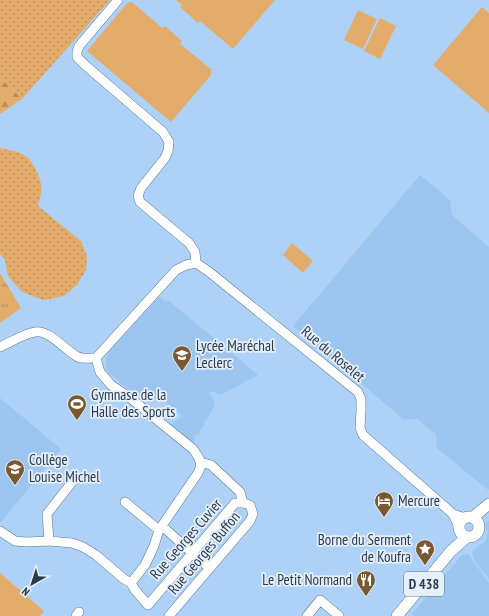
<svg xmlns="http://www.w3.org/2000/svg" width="489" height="616" viewBox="0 0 489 616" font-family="'PT Sans Narrow',sans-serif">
<defs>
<pattern id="grass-dots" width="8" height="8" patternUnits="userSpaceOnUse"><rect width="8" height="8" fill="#e4ac6b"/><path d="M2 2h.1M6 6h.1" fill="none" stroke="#b98d5a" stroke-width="1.8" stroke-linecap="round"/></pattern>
<pattern id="forest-firs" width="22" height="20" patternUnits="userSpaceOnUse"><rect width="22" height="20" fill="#e4ac6b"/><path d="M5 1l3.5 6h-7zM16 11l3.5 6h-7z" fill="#b98d5a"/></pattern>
<pattern id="park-tufts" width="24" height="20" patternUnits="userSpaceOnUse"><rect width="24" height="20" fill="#e4ac6b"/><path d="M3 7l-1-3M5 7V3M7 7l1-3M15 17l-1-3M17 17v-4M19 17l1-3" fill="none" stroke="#b98d5a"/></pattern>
</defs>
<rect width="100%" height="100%" fill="#aed2f7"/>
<path fill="#9cc5ef" d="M420,175l30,25 2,15 37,32v242l-1,1 -51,-42 -1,-14 -19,-15h-14l-110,-93z
M159,297l7,5 2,-2 90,75 -37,20 -10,-4 -2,3 3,3 3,6 -1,4 -16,28h-4l1,7 -2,1 -22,-18 11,-9 -7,-8 -10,-6 -11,-4 -17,-2 -26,-21 -4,-5 -1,-6v-6l3,-7z
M0,398l61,51 -61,74z
M489,520v59l-14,-17 -3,-10 9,-8 3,-1 3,-5 1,-5 -1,-3 -3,-4z
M468,554l21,29v33h-75l-2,-2 49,-58z"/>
<path fill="url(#grass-dots)" d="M0,0h110l-88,99 -22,-21z
M0,148c9,2 19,3 27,9 6,5 13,20 14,27 1,7 -1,16 -3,22l43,35 6,15 -1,14 -9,15 -13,11 -20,4 -12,-4 -11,-5 -13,-15 -3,-16 -5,-6z"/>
<path fill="url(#forest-firs)" d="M0,78l22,21 -22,15z"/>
<path fill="url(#park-tufts)" d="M0,273l21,35 -21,15z"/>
<path fill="#e4ac6b" d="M176,0h99l-42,49 -33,-28 -2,2 -18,-16 2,-2z
M132,2l30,26 3,-2 17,15 -2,3 31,25v6l-40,47 -84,-71 40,-48z
M482,7l7,6v100l-56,-48z
M358,10l19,9 -14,30 -19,-9z
M380,18l16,8 -16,33 -16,-8z
M292,243l21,18 -10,12 -20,-18z
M0,573l44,38 -4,5h-40z"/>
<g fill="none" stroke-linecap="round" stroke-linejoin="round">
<defs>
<path id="minor" d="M118,0l-39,46 -2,6v5l8,8 78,67 6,10 -1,9 -3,7 -24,30 -3,8 2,6 49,41 6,9 1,11
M0,347c11,-5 23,-13 35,-15 15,-2 30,18 43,25 5,2 13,1 18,1
M96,358l80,-88 10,-5 10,-2 12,8 150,121 3,7v12l-1,17 3,7 90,79 12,4
M96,358l4,14 11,13 18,12 64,52 6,9 2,8 -3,7 -39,57 -5,16 -9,19 -14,18
M200,462l11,3 29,27 3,11
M125,502l34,28
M453,514l6,13
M162,526l47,42
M0,531l15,10 11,1 23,-1 23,2 11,4 13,8 28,24 7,4 4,7 13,15 87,-102h8l7,2 3,9 -3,7 -81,95
M49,541l-2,-27 29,-37
M76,616l3,-4
M307,616l13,-16 19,16"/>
<path id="major" d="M459 527a10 10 0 1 1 20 0a10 10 0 1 1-20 0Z
M472,518l17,-14
M397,616l54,-65 16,-14"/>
</defs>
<use href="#minor" stroke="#547596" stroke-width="10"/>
<use href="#major" stroke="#547596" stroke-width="12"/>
<use href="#minor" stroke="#fff" stroke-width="9"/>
<use href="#major" stroke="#fff" stroke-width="11"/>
</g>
<defs>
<symbol id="school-pin" viewBox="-11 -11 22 30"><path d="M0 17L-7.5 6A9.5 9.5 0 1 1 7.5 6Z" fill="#7a5830" stroke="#e5f0fc"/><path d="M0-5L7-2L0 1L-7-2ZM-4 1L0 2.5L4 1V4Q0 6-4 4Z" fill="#fff"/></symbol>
<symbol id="stadium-pin" viewBox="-11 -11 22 30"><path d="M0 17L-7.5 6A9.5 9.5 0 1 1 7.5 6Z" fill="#7a5830" stroke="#e5f0fc"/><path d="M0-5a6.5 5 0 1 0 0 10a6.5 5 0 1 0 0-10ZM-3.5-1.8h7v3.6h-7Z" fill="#fff"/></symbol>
<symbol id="hotel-pin" viewBox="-11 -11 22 30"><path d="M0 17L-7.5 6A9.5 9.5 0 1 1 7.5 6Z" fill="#7a5830" stroke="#e5f0fc"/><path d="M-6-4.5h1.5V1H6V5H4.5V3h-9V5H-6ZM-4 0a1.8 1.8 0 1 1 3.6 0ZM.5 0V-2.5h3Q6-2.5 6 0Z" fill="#fff"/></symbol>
<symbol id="sight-pin" viewBox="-11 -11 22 30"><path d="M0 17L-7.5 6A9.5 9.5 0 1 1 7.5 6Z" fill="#7a5830" stroke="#e5f0fc"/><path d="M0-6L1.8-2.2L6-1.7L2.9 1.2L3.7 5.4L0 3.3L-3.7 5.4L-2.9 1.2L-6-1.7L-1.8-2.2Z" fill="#fff"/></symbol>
<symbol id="restaurant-pin" viewBox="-11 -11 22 30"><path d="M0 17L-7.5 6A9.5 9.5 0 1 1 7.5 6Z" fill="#7a5830" stroke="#e5f0fc"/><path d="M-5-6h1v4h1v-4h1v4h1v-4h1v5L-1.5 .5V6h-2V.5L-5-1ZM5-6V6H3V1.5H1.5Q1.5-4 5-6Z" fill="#fff"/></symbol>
</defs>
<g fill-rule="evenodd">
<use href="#school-pin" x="171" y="344" width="22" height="30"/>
<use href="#stadium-pin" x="66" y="393" width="22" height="30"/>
<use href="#school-pin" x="4" y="458" width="22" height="30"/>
<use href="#hotel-pin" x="373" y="490" width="22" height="30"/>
<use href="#sight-pin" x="414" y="538" width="22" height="30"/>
<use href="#restaurant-pin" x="355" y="569" width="22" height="30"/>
</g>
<g text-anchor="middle" stroke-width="3.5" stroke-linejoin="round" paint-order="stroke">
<rect fill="#e5f0fc" stroke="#63707e" stroke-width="1" x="404" y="572" width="40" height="24" rx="3"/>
<g font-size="14" font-weight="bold" fill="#2b3948">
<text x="424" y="589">D 438</text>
</g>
<g font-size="15" fill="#2b3948" stroke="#e5f0fc" text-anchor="start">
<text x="196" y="351">Lycée Maréchal<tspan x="196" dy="17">Leclerc</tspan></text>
<text x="91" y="400">Gymnase de la<tspan x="91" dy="17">Halle des Sports</tspan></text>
<text x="29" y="465">Collège<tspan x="29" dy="17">Louise Michel</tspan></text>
<text x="398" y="506">Mercure</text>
<text x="411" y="545" text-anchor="end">Borne du Serment<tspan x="411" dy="17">de Koufra</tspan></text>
<text x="352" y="585" text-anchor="end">Le Petit Normand</text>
</g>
<g font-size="15" fill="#2b3948" stroke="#e5f0fc">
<text transform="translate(333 354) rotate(40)" y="5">Rue du Roselet</text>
<text transform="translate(186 539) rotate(-49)" y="5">Rue Georges Cuvier</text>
<text transform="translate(204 553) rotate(-50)" y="5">Rue Georges Buffon</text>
</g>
</g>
<g transform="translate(32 584) rotate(219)" stroke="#e5f0fc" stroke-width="3" paint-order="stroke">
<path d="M0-3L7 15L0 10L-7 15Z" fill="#2b3948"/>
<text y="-6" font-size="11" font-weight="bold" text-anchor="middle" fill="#2b3948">N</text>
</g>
</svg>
